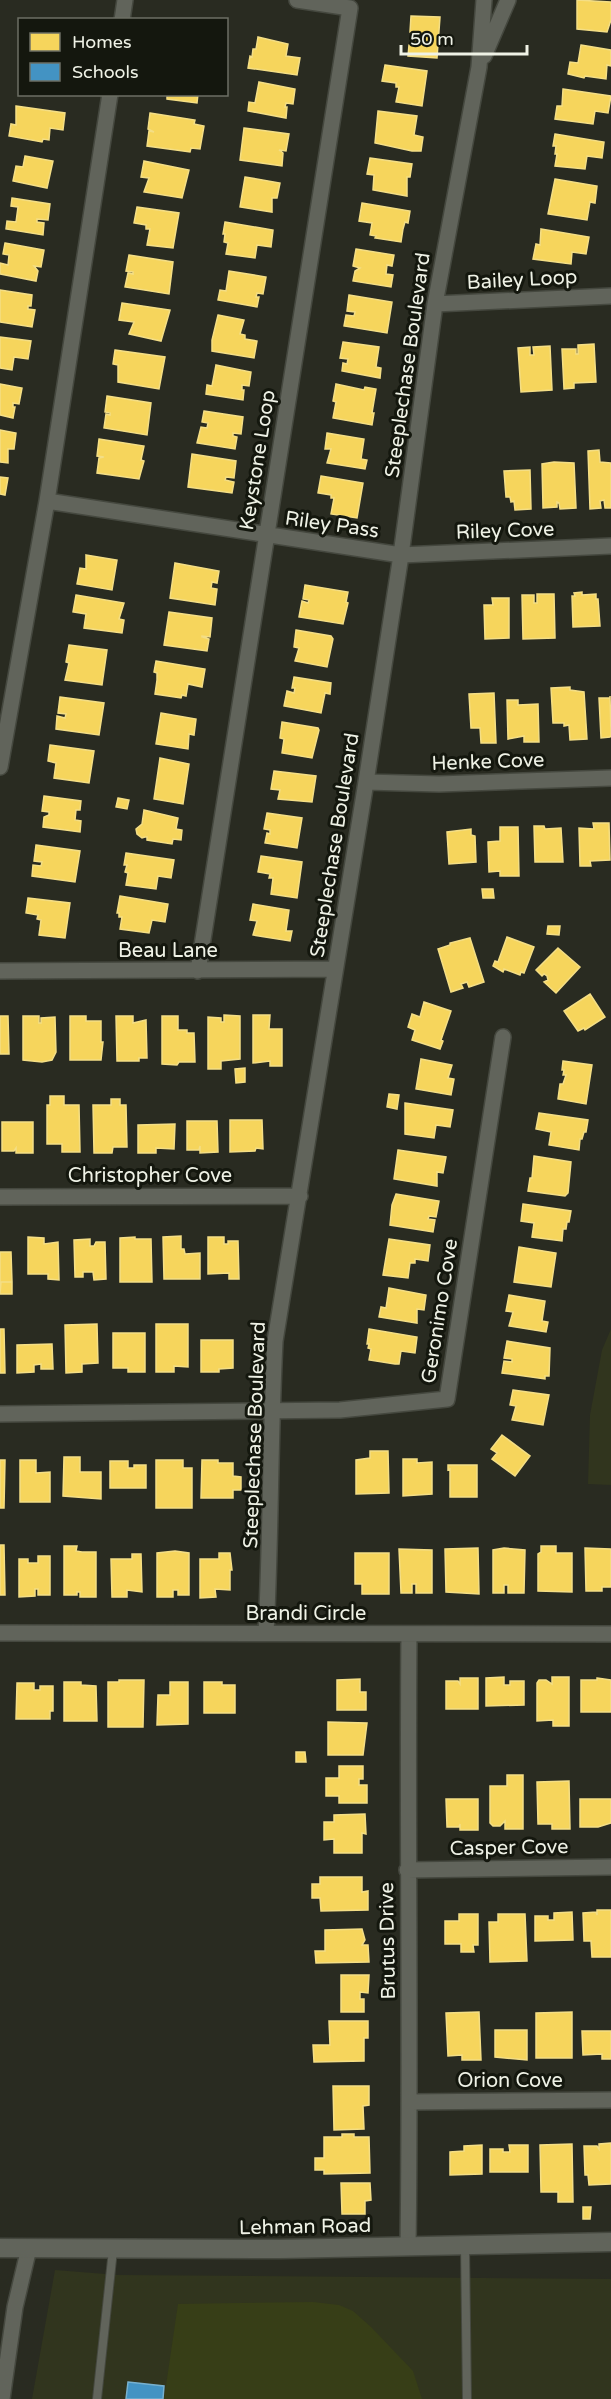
<svg xmlns="http://www.w3.org/2000/svg" width="611" height="2399" viewBox="0 0 611 2399" font-family="'Varela Round',sans-serif">
<rect width="100%" height="100%" fill="#292b21"/>
<path fill="#31351e" d="M611,1329v156l-23,-1 2,-69 12,-65z
M55,2270l63,5 493,4v120h-579z"/>
<path fill="#373e17" d="M313,2302l26,3 14,6 18,16 42,44 9,28h-258l14,-95z"/>
<path fill="#f6d55c" stroke="#f4de85" stroke-width="1.5" d="M577,0l34,2v18l-4,12 -30,-3z
M411,16l29,1 -3,41 -29,-2 1,-11 4,-4 -1,-9h-2z
M258,37l30,7 -2,12 14,2 -3,17 -49,-7 2,-12 2,1 1,-8h3z
M581,45l30,5v16l-4,-1 -1,14 -21,-3 -1,2 -16,-4 2,-12 8,1z
M385,65l42,6 -5,35 -26,-4 3,-15h-3v-4l-14,-2z
M259,82l36,7 -2,15 -7,-1 -1,4h2l-1,11 -38,-7 1,-9 6,1z
M563,89l48,7 -3,17 -13,-2 -2,13 -38,-5 2,-13h5z
M167,94h31l-1,9 -30,-4z
M16,106l49,7 -2,17 -13,-2 -1,12 -6,-1 -1,3 -33,-6 2,-12 5,1z
M378,111l39,5 -3,19 9,2 -2,14h-9l-37,-8z
M150,113l45,7 -1,4 10,2 -4,23 -9,-1 -1,4 -43,-6 2,-15 5,1 -6,-3z
M244,128l45,6 -3,17 -7,-1 4,3 -1,13 -42,-6z
M555,134l49,8 -2,16 -15,-2 -2,13 -30,-3 2,-12h-2l1,-8h-3z
M25,156l28,5 -6,27 -34,-7 3,-15 7,1z
M370,158l42,6 -2,13h-3v19l-34,-6 1,-15 -7,-1z
M144,161l45,9 -7,28 -38,-6 5,-14 -8,-1z
M245,177l35,6 -3,15h-5v14l-32,-5z
M555,179l42,7 -2,17 -5,-1 -3,18 -39,-6z
M12,198l38,6 -2,16 -11,-1v3l7,1 -1,12 -37,-6 1,-8 9,1 2,-15 -7,-1z
M362,203l48,8 -2,12 -3,-1 -2,7 -2,13 -26,-4 1,-2 -6,-1 2,-12 -13,-2z
M137,207l42,6 -6,35 -26,-3 3,-16h-4v-4l-12,-2z
M225,222l48,8 -2,17 -14,-2 -2,13 -29,-4 2,-11 -4,-1 1,-8h-2z
M541,229l48,8 -3,17 -14,-2 -1,12 -38,-5 3,-15 4,1z
M5,243l39,7 -3,17 -7,-1 4,5 -2,10 -36,-7v-11l8,2 1,-10 -6,-1z
M356,249l38,6 -2,11 -5,-1 -1,9 7,1 -2,12 -38,-6 2,-10 5,-3 -7,-2z
M129,255l44,7 -4,32 -44,-7 3,-14 5,1v-2l-7,-1z
M229,271l37,6 -3,17 -6,-1 -1,4h3l-2,10 -39,-7 2,-10 6,1z
M0,290l32,5 -1,11h-3v3l7,1 -3,17 -32,-5z
M349,295l43,7 -5,31 -43,-7 2,-11 8,1 1,-4 -8,-1z
M122,303l48,7 -9,31 -32,-7 5,-12 -15,-2z
M218,315l26,5 -4,14 5,1v4l12,2 -3,17 -42,-7v-11z
M0,337l31,4 -3,18 -14,-2 -2,13 -12,-2z
M343,342l36,5 -3,20 5,1 -1,10 -38,-7 1,-8 4,1 1,-5 -8,-1z
M594,344l2,38 -22,1v5l-10,1 -2,-40h14v5h2v-9z
M550,346l2,44 -31,2 -3,-44 12,-1v8h4l-1,-8z
M115,350l50,7 -6,32 -41,-7v-17l-5,-1z
M216,365l35,7 -2,14 -7,-1v5h2l-1,10 -37,-6 1,-9 5,1z
M0,384l22,4 -3,16 -6,-1v4h2l-2,11 -13,-3z
M336,384l28,6 1,-3 11,2 -4,24h2l-2,12 -39,-7 3,-16 -3,-1z
M107,396l44,7 -4,32 -43,-7 2,-14 4,1v-2l-5,-1z
M204,411l39,6 -2,17 -8,-1v3l4,1 -2,12 -38,-6 4,-16 6,1 1,-5 -6,-1z
M0,430l16,3 -2,16h-6v14l-8,-1z
M327,433l37,6 -3,20 6,1 -2,9 -38,-6 4,-14h-6z
M99,439l45,7 -3,14 3,1 -5,18 -42,-6 2,-15 5,-1 -7,-1z
M599,450l1,12 11,1v45h-6l-1,-8 -4,1 1,7 -11,1 -2,-58z
M192,454l44,7 -2,17 -8,-1 -1,3 9,2 -2,11 -44,-6z
M554,462l20,1 2,45 -16,1 -1,-6 -2,-1v5l-14,1 -1,-44z
M530,470l1,39 -16,1 -1,-9 -3,1 -1,-5h-4l-2,-26z
M321,476l42,7 -6,35 -26,-4 3,-16h-3v-3l-13,-2z
M0,477l8,1 -3,17 -5,-1z
M86,555l31,5 -5,30 -35,-6 3,-16 6,1z
M175,563l44,8 -2,12 -5,-1 -1,6 6,1 -2,16 -45,-7z
M305,585l43,7 -2,10 2,1 -5,21 -44,-7 3,-16 6,2 1,-3 -6,-1z
M582,592v3l14,-1v5h2l2,27 -27,1 -1,-31h3l-1,-3z
M537,594h17l1,44 -32,1 -1,-44h12v8h3z
M76,595l48,8 -5,16 5,1 -2,13 -38,-5 2,-14 -13,-2z
M492,598h17v40l-24,1 -1,-34h9z
M169,612l43,6 -2,19 -8,-1v1l7,2 -2,12 -43,-6z
M296,630l35,6 2,3 -6,28 -32,-6 4,-13 -5,-1z
M69,645l38,5 -5,35 -37,-5 4,-17 -3,-1z
M156,661l49,8 -3,18 -14,-3 -2,12 -4,-1 -1,3 -26,-4 2,-14v-7l-3,-1z
M294,677l37,6 -1,11 -5,-1 -4,20 -37,-7 3,-15 7,2 1,-5h-3z
M570,687v3l14,2 3,47 -17,1 -1,-15 -5,1v-3h-11l-2,-35z
M494,693l2,50h-15l-1,-15h-9l-2,-34z
M610,696l1,39 -1,2 -9,1 -2,-40h11z
M60,697l44,6 -5,32 -43,-6 1,-13 8,2 1,-4 -8,-1z
M507,700h11v5l20,-1 1,38h-15v-6l-16,3z
M161,713l35,6 -2,16 -5,-1 -1,15 -32,-5z
M282,722l36,6 1,2 -7,28 -30,-5 2,-14 -4,-1z
M50,745l44,6 -5,32 -35,-5 2,-15 -8,-2z
M160,758l29,6 -6,40 -29,-5z
M274,771l42,5 -4,26 -34,-3 2,-9 -9,-1z
M44,796l37,5 -1,9h-4l-1,10 6,1 -1,11 -37,-5 1,-10 5,-2v-3l-7,-1z
M118,798l11,2 -2,9 -11,-2z
M144,810l34,8 -2,11 6,1 -1,10 -8,-1 -1,5 -25,-4v-3h-2l-3,1 -5,-4 -1,-5 6,-5z
M267,813l35,5 -5,30 -32,-5 2,-10 3,1v-4l-6,-1z
M593,823h16l1,37 -20,1 1,5h-11l-1,-38 15,1z
M534,826h10l1,3 16,-1 2,34h-28z
M500,827h18l1,49h-19v-5l-11,1 -1,-30 12,-1z
M471,829v6l4,1 1,26 -27,2 -2,-32z
M36,845l44,6 -5,31 -43,-6 1,-11 8,1 1,-4 -8,-1z
M126,853l48,7 -3,18 -13,-2 -2,13 -30,-4 2,-12 -3,-1 2,-7h-3z
M261,856l41,6 -5,36 -26,-4 2,-16h-4l1,-4 -12,-2z
M482,889h11l1,9h-11z
M120,896l48,8 -3,18 -13,-2 -3,13 -29,-4 2,-12h-3v-4h-2z
M28,898l42,5 -5,35 -26,-3 2,-15 -4,-1 1,-4 -12,-2z
M253,904l36,6 -3,21h6l-2,10 -37,-6 4,-14 -7,-1z
M548,926h12l-1,9 -12,-1z
M507,937l27,10 -10,26 -3,-1 -1,3 -16,-6 -1,3 -10,-6 2,-5 3,1z
M470,938l14,44 -15,5 -2,-5 -6,2 2,4 -12,4 -13,-43 12,-4v-2z
M558,948l22,19 -24,26 -12,-11 4,-2 -1,-4 -3,-2 -2,2 -6,-6z
M590,994l15,23 -20,13 -1,-2 -6,3 -14,-20z
M424,1002l27,9 -10,29 2,1 -3,8 -28,-9 3,-10 -7,-3 4,-13 8,3z
M224,1015l16,1v43l-19,2v8h-13v-52l13,1v4h3z
M253,1015h17l-1,14h13v37h-12v-5l-17,2z
M0,1016h8l1,38h-9z
M23,1016h16v7h2v-5l14,-1 1,35 -4,8 -10,2 -19,-2z
M70,1016h16v5h15v21h2l-2,18h-31z
M116,1016h17v7l13,-3 1,38h-8v3h-22z
M162,1016h16v14h9v3h7l1,29h-16l-2,3 -15,-1z
M421,1059l31,6 -4,13 6,1 -3,16 -35,-6z
M563,1061l29,4 -6,39 -28,-5 2,-15h3l3,-9h-3l1,-5h-2z
M245,1068v14l-9,1 -1,-14z
M389,1094l10,1 -2,14 -10,-2z
M50,1096h14v9h15l1,47h-18v-8h-15v-39h3z
M111,1099h9v6h6l1,42h-14l-1,6h-18l-1,-48h18z
M405,1103l48,7 -3,17 -14,-2 -2,13 -29,-4z
M539,1113l49,7 -2,12h-2l-2,7h-2l-1,11 -30,-5 2,-13 -15,-3z
M230,1120h32l1,29 -7,-1 -1,3 -25,1z
M187,1121h30l1,31 -18,1v-7l-1,4h-12z
M2,1122h31v31h-17v-5l-2,3h-12z
M175,1124l-1,25 -18,-1v5h-18v-28z
M398,1150l48,7 -3,16 -6,-1v14l-43,-7z
M534,1156l37,6 -3,31 -3,3 -37,-5 2,-13h2z
M396,1194l43,7 -3,16 -7,-1 -1,3 7,1 -2,12 -43,-7 2,-20z
M523,1204l48,7 -2,11h-2l-1,7h-3l-1,12 -30,-4 2,-14 -13,-2z
M181,1236v13h3l1,5 15,-1v26h-36l-1,-42z
M28,1237l16,1v6l14,-2 1,38 -11,-1v-5h-20z
M135,1237v2h16l1,43h-32v-44z
M208,1237h16v7h4v-3h10l1,38h-10v-6l-21,1z
M90,1239v7h4l2,-4h9l1,37 -12,1 -1,-8h-10v5h-8l-1,-37z
M389,1239l41,6 -2,16 -13,-2v4h-5l-2,15 -25,-3z
M519,1247l37,6 -5,34 -37,-5z
M0,1252h11l1,30h-11l-1,2z
M1,1282h11v12h-12z
M389,1288l37,7 -2,15 -7,-1v14l-38,-6 2,-10 5,1z
M509,1295l36,6 -3,20 6,1 -2,10 -37,-6 4,-14 -7,-1z
M97,1324l1,39 -16,1v8l-16,1 -1,-48z
M156,1324h32v43l-14,-1v6h-18z
M0,1329h4l1,44h-5z
M369,1329l48,8 -2,16 -14,-2 -2,13h-4l-26,-4 2,-11 -3,-1 1,-4h-2z
M113,1333h32v39h-17v-4h-15z
M201,1340h32v28l-14,1v3h-18z
M507,1341l43,7 -1,28h-4v3l-43,-6 2,-12 8,1v-3l-8,-1z
M52,1344l1,25h-12v-5l-7,1v7l-17,1v-28z
M513,1390l36,5 -6,30 -31,-5 4,-14 -6,-1z
M502,1435l28,21 -15,20 -23,-17 5,-6 -6,-4z
M370,1451h18l1,42 -33,1v-34l14,-2z
M64,1457h16v15h21v27l-38,-3z
M403,1459h14v4l15,-1v32l-29,2z
M0,1460h5l-1,48h-4z
M20,1460h16v13l14,-1v30h-30z
M156,1460h27v8h9v40h-36z
M202,1460h16v3h15v13l8,1v13h-8v8h-32z
M110,1461h18v7h6v-3h12v23h-36z
M448,1465h29v32h-27v-28l-2,1z
M0,1545h4l1,50h-5z
M64,1546h13l-1,5 6,1h14v45h-16v-5h-3v3h-13z
M541,1546h15v7h16v39l-34,-1v-37l3,-2z
M478,1548l1,46 -33,-2 -1,-43z
M504,1548l21,2 -1,43h-16v-8h-4v8h-11v-43z
M585,1548l26,1v38h-9v4h-16z
M399,1549l33,1v43h-16v-9h-4v9h-11z
M175,1551l14,2v42h-11v-5h-5v7h-16v-44z
M219,1553h11l2,17h-2v20l-15,-1 1,8 -16,1v-39h19z
M355,1553h34v41h-27v-10h-7z
M132,1554h9l1,38 -15,-2v7h-15l-1,-38h21z
M38,1556h12v39h-12v-6h-3v7l-16,1v-38h9v4h10z
M504,1677v8h6v-4h14v24l-38,1v-28z
M552,1677h17v49h-16v-6l-16,1v-38l2,-3h7l6,4z
M460,1678h18v31h-32v-28h12l2,3z
M597,1678l14,2v32h-30v-32h16z
M360,1679v13h6v18h-29v-30z
M119,1680h25l-1,47h-35v-45h11z
M64,1682h17v3l15,1 1,35h-33z
M170,1682h18v42l-31,1 1,-30h12z
M204,1682h18v3h13v28h-31z
M17,1683h17v7h6v-4h13v25h-3v8h-34z
M328,1722l39,1 -4,32h-35z
M296,1752h9l1,10h-10z
M339,1766h24v13h-4v6h8v18h-28v-7h-13v-18h13z
M507,1775h16v54h-18v-8l-5,5h-7l-3,-3v-37h17z
M569,1781l1,48h-18v-5h-14l-1,-42z
M446,1799h32v31h-18v-6l-1,3h-12z
M580,1799h31v24l-13,4h-18z
M365,1814l1,20 -4,-1v20h-28v-14l-10,1v-18h10v-7z
M320,1877h42v15l6,-1v19l-47,1 -1,-13h-8v-14h8z
M597,1910h14v47h-19l-1,-16h-7l-1,-28 13,-1 1,3z
M572,1912l1,28 -38,1v-25h13v4h6v-7z
M459,1914h19v31h-5l1,7h-13v-8h-16v-23h14z
M498,1914h27l2,47 -37,1 -1,-40h9z
M362,1929l3,11 -3,5h6l1,17 -53,1 -1,-12h10v-21z
M341,1975h28l-1,18 -8,-1v7h4v13h-23z
M479,2012l2,48h-19v-5l-14,1 -2,-43z
M572,2012v46h-36v-45z
M329,2021h39v17h-4v23l-50,1 -1,-17h17z
M495,2030h32v30l-32,-3z
M582,2031h29v28h-9v-5l-19,1z
M333,2086h36v19l-6,1 1,23 -30,1z
M342,2134h12v3h15l1,36 -46,1v-4h-9v-12h9v-21h18z
M611,2143v41l-22,1 -1,-10h-3l-1,-29h13l2,3v-5z
M572,2144l1,58h-15v-10h-17l-1,-47z
M482,2145v29l-32,1v-23l14,-1v-5z
M509,2145h19v27h-38v-23h13v3h7z
M341,2183h29l1,17 -6,1v13h-23z
M583,2207h8l-1,12h-7z"/>
<path fill="#4393c3" stroke="#77b0ce" stroke-width="1.5" d="M128,2382l36,4 -1,13h-37z"/>
<g fill="none" stroke-linecap="round" stroke-linejoin="round">
<defs>
<path id="service" d="M465,2245l2,154
M97,2399l16,-149"/>
<path id="minor" d="M122,20l3,-20
M484,56l24,-56
M435,304l176,-8
M47,501l354,54 210,-9
M0,767l47,-266 63,-407
M366,782l73,2 172,-6
M0,971l335,-2
M198,971l152,-963 -53,-8
M0,1197l300,-1
M0,1414l340,-4 107,-11 56,-362
M0,1633l611,1
M266,1633c5,-97 4,-194 9,-292l91,-559 35,-227 34,-251 44,-237 5,-67
M407,1870l204,-3
M410,2102l201,-2
M408,2247c3,-204 -1,-409 1,-613
M2,2399l13,-92 14,-59"/>
<path id="tertiary" d="M0,2248l280,1 331,-7"/>
</defs>
<use href="#service" stroke="#45483f" stroke-width="10"/>
<use href="#minor" stroke="#45483f" stroke-width="18"/>
<use href="#tertiary" stroke="#45483f" stroke-width="21"/>
<use href="#service" stroke="#61645b" stroke-width="8"/>
<use href="#minor" stroke="#61645b" stroke-width="15"/>
<use href="#tertiary" stroke="#61645b" stroke-width="18"/>
</g>
<g text-anchor="middle" stroke-width="6" stroke-linejoin="round" paint-order="stroke">
<g font-size="20" fill="#eff2e6" stroke="#14170e">
<text transform="translate(522 279) rotate(-3)" y="7">Bailey Loop</text>
<text transform="translate(407 365) rotate(-82)" y="7">Steeplechase Boulevard</text>
<text transform="translate(257 460) rotate(-81)" y="7">Keystone Loop</text>
<text transform="translate(332 524) rotate(8)" y="7">Riley Pass</text>
<text transform="translate(505 530) rotate(-2)" y="7">Riley Cove</text>
<text transform="translate(488 761) rotate(-2)" y="7">Henke Cove</text>
<text transform="translate(334 845) rotate(-81)" y="7">Steeplechase Boulevard</text>
<text x="168" y="957">Beau Lane</text>
<text x="150" y="1182">Christopher Cove</text>
<text transform="translate(439 1311) rotate(-81)" y="7">Geronimo Cove</text>
<text transform="translate(254 1435) rotate(-88)" y="7">Steeplechase Boulevard</text>
<text x="306" y="1620">Brandi Circle</text>
<text transform="translate(509 1847) rotate(-1)" y="7">Casper Cove</text>
<text transform="translate(387 1941) rotate(-91)" y="7">Brutus Drive</text>
<text x="510" y="2087">Orion Cove</text>
<text transform="translate(305 2226) rotate(-1)" y="7">Lehman Road</text>
</g>
</g>
<rect x="18" y="18" width="210" height="78" fill="#14170e" stroke="#6c6f64" stroke-width="1.5"/>
<rect x="30" y="33" width="30" height="18" fill="#f6d55c" stroke="#6c6f64" stroke-width="1.5"/>
<text x="72" y="48" font-size="18" fill="#eff2e6">Homes</text>
<rect x="30" y="63" width="30" height="18" fill="#4393c3" stroke="#6c6f64" stroke-width="1.5"/>
<text x="72" y="78" font-size="18" fill="#eff2e6">Schools</text>
<path d="M401 45v9h126v-9" fill="none" stroke="#eff2e6" stroke-width="3"/>
<text x="410" y="45" font-size="18" fill="#eff2e6" stroke="#14170e" stroke-width="4.5" paint-order="stroke">50 m</text>
</svg>
